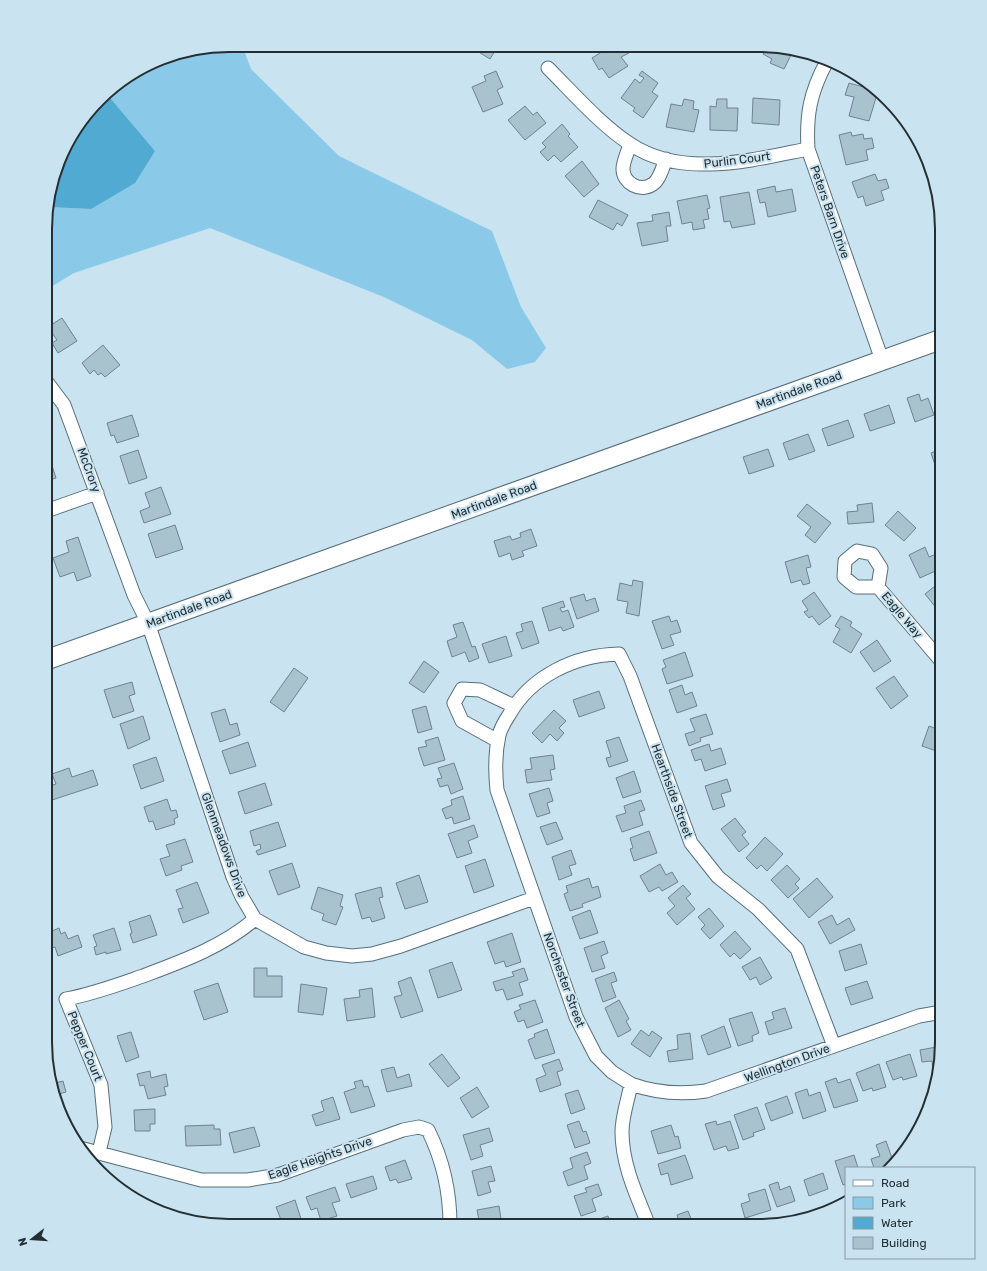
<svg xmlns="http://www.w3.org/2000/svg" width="987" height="1271" viewBox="0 0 987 1271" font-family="Rubik,sans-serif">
<rect width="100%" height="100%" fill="#c9e3f0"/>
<path fill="#8ac9e7" d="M229,45h13l9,24 88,87 153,75 29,76 25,41 -11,14 -28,7 -35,-29 -88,-43 -174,-69 -136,45 -28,17 1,-83 44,2 64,-58 -49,-58 63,-38z"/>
<path fill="#51aad2" d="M106,93l49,58 -20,32 -44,26 -44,-2 22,-70z"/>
<path fill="#a8c2ce" stroke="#6c8490" d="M469,46h35l-2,2 -4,-2 -8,13z
M611,46h2l2,3 5,-3h5l4,7 -8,4 7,9 -19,12 -7,-10 -3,2 -7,-12z
M767,47h16l6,2 -1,2 4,2 -8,16 -14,-6 2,-4 -9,-5z
M496,71l7,16 -6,3 6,14 -20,8 -11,-25 14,-6 -2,-5z
M642,71l16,12 -6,9 6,4 -15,22 -10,-7 2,-3 -14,-10 14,-19 5,4 4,-5 -5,-3z
M849,83l29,8 -9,30 -20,-5 5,-19 -9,-2z
M753,98l27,2 -1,25 -27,-2z
M684,99l10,2 -1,8 6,1 -5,22 -28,-5 5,-23 11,2z
M717,99h10v9h11l-1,23 -27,-1v-24l6,1z
M525,106l8,9 4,-3 9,11 -21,17 -17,-20z
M562,124l8,10 -2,2 10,11 -17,15 -7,-7 -6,6 -8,-9 6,-5 -4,-4z
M851,132l1,4 11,-2 1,5 8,-1 2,10 -8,2 2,10 -22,5 -7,-30z
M582,161l17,23 -15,13 -19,-21z
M875,174l3,7 8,-2 3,9 -8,3 3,9 -18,6 -3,-10 -5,2 -6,-16z
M775,186l1,6 16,-3 4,22 -28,6 -3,-15 -5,1 -3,-13z
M749,192l6,32 -23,4 -2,-7 -6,1 -4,-25z
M707,195l3,13 -3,1 2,10 -6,1 2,8 -12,2 -1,-8 -10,2 -5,-23z
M598,200l30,15 -6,11 -5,-3 -4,7 -24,-13z
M669,212l2,14h-5l2,15 -26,5 -5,-23 16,-2 -1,-6z
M62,318l15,23 -19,12 -6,-10 5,-3 -9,-13z
M103,345l17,20 -15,12 -4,-4 -3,2 -4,-5 -4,4 -8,-11z
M919,394l2,7 7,-3 6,17 -19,7 -8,-24z
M889,405l6,18 -25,8 -6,-17z
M132,415l7,21 -22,7 -3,-8 -3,1 -4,-13z
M848,420l6,17 -26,9 -6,-17z
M808,434l7,17 -26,9 -6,-17z
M768,449l6,17 -25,8 -6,-17z
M942,449v24l-4,1 -7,-21z
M47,450l9,28 -10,3v-30z
M138,450l9,28 -18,6 -9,-28z
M161,487l10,27 -27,9 -4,-12 10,-4 -5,-14z
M872,503l2,19 -26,2 -1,-12 11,-1 -1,-6z
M807,504l24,19 -16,20 -10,-8 6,-8 -14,-11z
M898,511l18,17 -12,13 -19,-16z
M175,525l8,24 -27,9 -8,-24z
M531,529l6,17 -15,5 2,5 -12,4 -2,-7 -11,4 -5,-16 16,-5 2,4 9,-3 -1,-4z
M78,537l13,39 -14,5 -3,-9 -14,5 -7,-19 16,-6 -3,-11z
M925,547l4,10 7,-3 6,14 -22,10 -11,-23z
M808,555l3,12 -5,1 4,15 -7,2 -2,-5 -10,3 -6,-21z
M633,580l10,2 -4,34 -13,-3 2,-11 -11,-2 3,-17 12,3z
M935,586l7,8 -1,20 -16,-20z
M814,592l17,24 -12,9 -7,-9 -3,2 -5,-6 4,-2 -6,-9z
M584,594l2,7 9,-3 4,13 -22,8 -7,-21z
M563,601l2,6 -5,1 2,4 6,-2 6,17 -11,4 -2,-4 -12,4 -7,-23z
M669,616l2,6 6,-2 4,12 -11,3 4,10 -12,4 -10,-28z
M841,616l11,6 -2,4 12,8 -11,19 -18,-11 7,-13 -5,-3z
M532,621l7,22 -17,6 -6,-16 7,-2 -2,-7z
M463,622l9,25 3,-1 4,12 -10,4 -4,-10 -13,5 -5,-16 10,-4 -4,-12z
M506,636l6,20 -23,7 -7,-19z
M877,640l14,21 -17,11 -14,-20z
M685,652l8,24 -26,8 -5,-15 4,-2 -3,-7z
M424,661l15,11 -15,21 -15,-10z
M294,668l14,10 -24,34 -14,-10z
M894,676l14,20 -17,13 -15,-21z
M132,682l3,12 -6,2 5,15 -21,7 -9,-28z
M682,685l3,10 7,-3 5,14 -20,7 -8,-23z
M599,691l6,17 -26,9 -6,-17z
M426,706l6,23 -14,4 -6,-23z
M225,709l5,16 7,-2 3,12 -20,7 -9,-29z
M554,710l12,11 -7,7 5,5 -7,8 -7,-7 -8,9 -10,-10z
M706,714l7,20 -13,4 1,3 -12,5 -4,-12 10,-3 -5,-12z
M143,716l7,23 -22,10 -8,-25z
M929,726l13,5v22l-20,-7z
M438,737l7,23 -21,6 -6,-18 9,-2 -2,-5z
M619,737l9,24 -19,6 -3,-9 5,-1 -5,-16z
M248,742l8,24 -26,8 -8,-23z
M709,744l2,7 10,-3 5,16 -21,7 -4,-12 -6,2 -4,-11z
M553,755l2,14 -5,1 2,10 -25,3 -2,-13 7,-1 -2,-11z
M156,757l8,24 -23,8 -8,-24z
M454,763l9,26 -12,5 -3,-9 -8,2 -3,-8 5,-1 -4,-10z
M69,768l3,9 21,-7 5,15 -49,16 -4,-14 11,-3 -4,-10z
M634,771l7,21 -18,6 -7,-20z
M727,779l4,12 -10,3 4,12 -12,4 -8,-24z
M265,783l7,22 -27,9 -7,-22z
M549,788l4,13 -6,2 3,10 -13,4 -8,-23z
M463,796l7,23 -16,5 -2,-7 -6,2 -4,-10 10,-4 -1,-5z
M167,799l4,12 5,-1 2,7 -4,2 1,5 -19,6 -3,-9 -4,1 -5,-15z
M641,800l4,10 -6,2 4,13 -21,7 -6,-16 10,-3 -2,-7z
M735,818l11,14 -4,3 7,9 -10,8 -18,-23z
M278,822l8,24 -28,9 -2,-4 5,-2 -1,-5 -6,2 -4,-15z
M556,822l7,17 -16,6 -7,-18z
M474,825l4,12 -10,4 4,12 -15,5 -9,-24z
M649,831l8,22 -23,8 -4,-12 3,-1 -3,-10z
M765,837l18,17 -16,17 -6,-6 -4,4 -11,-11z
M185,839l8,23 -12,4 1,4 -16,6 -6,-17 10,-3 -4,-11z
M571,850l5,14 -7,2 3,9 -13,5 -7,-23z
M485,859l9,27 -20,7 -9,-27z
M292,863l8,24 -22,8 -9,-24z
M660,864l6,11 6,-3 6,10 -16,9 -3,-4 -10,5 -9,-16z
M787,865l13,14 -5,5 4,4 -11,10 -17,-18z
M419,875l9,27 -23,7 -9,-26z
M589,878l3,10 6,-2 3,11 -19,7 1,3 -13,4 -6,-17 4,-2 -2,-6z
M817,878l16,19 -24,21 -16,-19z
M197,882l12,31 -26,10 -5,-14 5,-1 -7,-18z
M683,885l8,9 -5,4 9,11 -18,16 -10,-12 8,-7 -7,-8z
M318,887l25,8 -3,11 3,1 -7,18 -14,-5 2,-6 -13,-5z
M381,887l2,10 -4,1 6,20 -13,4 -2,-5 -8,2 -7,-25z
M709,908l15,18 -14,13 -9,-10 4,-4 -7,-8z
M590,910l8,23 -18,6 -8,-22z
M150,915l7,20 -24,8 -3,-9 2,-1 -3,-11z
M832,915l5,10 12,-7 6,12 -25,14 -12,-22z
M59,928l2,6 4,-2 3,7 10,-4 4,12 -24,9 -3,-9 -8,3 -2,-16z
M114,928l7,22 -15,4v-2l-10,3 -2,-8 3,-1 -4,-11z
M735,931l16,18 -11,10 -6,-6 -4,4 -10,-12z
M512,933l9,29 -15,5 -2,-6 -9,3 -8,-22z
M604,941l4,12 -7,3 4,12 -13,4 -8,-24z
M861,944l6,20 -22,7 -6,-20z
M760,957l12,21 -12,7 -4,-8 -6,3 -8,-13z
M452,962l10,28 -24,8 -9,-28z
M254,968h13v8h15v21h-28z
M524,968l4,12 -9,3 4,12 -16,5 -4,-11 -7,2 -3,-9 21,-6 -2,-4z
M614,972l3,9 -6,2 5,14 -13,5 -8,-23z
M411,977l12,34 -22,7 -7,-21 8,-2 -4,-13z
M867,981l6,17 -22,7 -6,-17z
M218,983l10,29 -24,8 -10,-29z
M301,984l26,4 -4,27 -25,-3z
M372,988l3,29 -28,4 -3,-22 16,-2 -1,-7z
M535,1000l8,22 -16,6 -3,-8 -6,2 -4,-10 7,-3 -2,-4z
M619,1000l10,19 -3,2 5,9 -13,7 -13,-29z
M785,1008l7,20 -23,7 -4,-13 9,-3 -2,-7z
M752,1012l7,21 -7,3 1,5 -15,5 -9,-27z
M724,1026l7,21 -23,8 -7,-19z
M547,1029l8,24 -20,6 -7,-19 7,-3 -1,-3z
M641,1030l8,6 3,-5 10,7 -12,19 -19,-13z
M131,1032l8,25 -13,5 -9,-26z
M690,1033l3,26 -24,3 -2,-11 11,-2 -1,-14z
M942,1046l-4,25h-5l-1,-10 -10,1 -2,-12z
M46,1049l8,19 -3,1z
M442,1054l18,24 -12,9 -19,-23z
M910,1054l7,22 -14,4 -1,-3 -9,3 -7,-18z
M559,1059l4,11 -6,2 4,13 -21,7 -4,-13 10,-4 -4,-10z
M879,1064l7,23 -13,4 -1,-3 -9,3 -7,-18z
M394,1067l3,11 12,-4 3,12 -25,6 -6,-22z
M150,1071l1,7 15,-4 2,12 -4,1 2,8 -18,4 -4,-14 -4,1 -3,-12z
M836,1078l2,5 12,-4 8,22 -24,7 -9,-26z
M362,1080l2,7 4,-1 7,20 -24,7 -7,-21 12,-4 -2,-6z
M63,1081l3,11 -7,2 1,3 -2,1 -3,-15z
M477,1087l12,20 -17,11 -12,-20z
M807,1089l2,7 11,-4 6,19 -23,8 -8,-26z
M578,1090l7,19 -14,5 -6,-20z
M787,1096l6,17 -22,8 -6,-17z
M333,1097l7,22 -24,7 -4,-11 12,-4 -3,-10z
M757,1107l8,22 -12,4 1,3 -11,4 -9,-25z
M155,1109v15h-5v7h-15l-1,-21z
M579,1121l4,11 3,-1 4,12 -15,5 -8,-23z
M716,1121l1,4 13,-4 9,27 -11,3 -2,-5 -12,4 -9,-26z
M214,1125v4h6l1,16 -35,1 -1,-20z
M671,1125l4,12 3,-1 3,12 -23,6 -7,-23z
M254,1127l6,19 -26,7 -5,-20z
M489,1128l4,13 -13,4 3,11 -12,4 -8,-25z
M886,1141l8,23 -4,4h-16l-3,-9 9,-3 -4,-11z
M587,1152l4,11 -7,3 4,13 -20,7 -5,-14 10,-4 -3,-10z
M685,1155l8,23 -22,7 -3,-12 -7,2 -3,-11z
M854,1155l4,13h-12v16l-3,1 -8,-24z
M405,1160l7,19 -14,4 -2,-4 -6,2 -5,-14z
M491,1166l4,15 -7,1 3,10 -13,4 -6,-25z
M823,1173l5,16 -19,7 -5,-16z
M373,1176l4,13 -26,9 -5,-14z
M778,1182l2,8 10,-4 5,15 -18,6 -8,-22z
M598,1184l4,11 -10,4 4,12 -15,5 -7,-20 13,-4 -2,-4z
M335,1187l5,14 -8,2 5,13 -16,5 -4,-13 -6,2 -5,-13z
M765,1189l6,21 -26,8 -4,-14 9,-3 -2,-7z
M295,1200l7,22 -8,3h-11l-7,-18z
M499,1206l3,19h-22l-3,-15z
M688,1211l4,10 8,-2 2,7h-22l-3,-11z
M608,1216l3,10h-22l-1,-3z
M413,1221l1,4h-17z"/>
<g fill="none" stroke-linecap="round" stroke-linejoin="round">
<defs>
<path id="street" d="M826,63c-16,30 -20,52 -18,86l74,211
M548,68c26,26 52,56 82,76 52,35 122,16 178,5
M630,144c-2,8 -7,17 -7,25 0,14 17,24 30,15 7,-5 10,-18 13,-25
M46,381l18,24 70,190 14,28 85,254 9,20 13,22 49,28 22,6 26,3 20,-2 29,-8 133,-48
M46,511l51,-18
M878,587h-22l-12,-10 1,-16 12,-10 15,3 9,14 -3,19 64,75
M498,741l-36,-20 -8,-18 8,-14 18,1 34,16
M631,1084c25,9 48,11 75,7l213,-75 23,-4
M80,1148l121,32h47l30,-5 125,-45 16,-3 9,3c15,30 22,62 22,95
M99,1152l6,-25 -4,-42 -35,-86c27,-5 51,-14 77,-23 40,-15 79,-29 112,-57
M649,1226c-12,-30 -27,-61 -27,-94 0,-16 6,-32 9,-48l-19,-12 -16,-16 -20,-39 -79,-227c-2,-19 -2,-37 2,-55 2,-7 6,-14 10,-20 22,-39 66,-60 110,-61l11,22 61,167 27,34 40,32 39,40 37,97"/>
<path id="secondary" d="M46,660l896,-321"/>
</defs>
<use href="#street" stroke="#586f7b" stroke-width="15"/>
<use href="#secondary" stroke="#586f7b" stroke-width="21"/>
<use href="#street" stroke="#fff" stroke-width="13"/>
<use href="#secondary" stroke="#fff" stroke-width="19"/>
</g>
<g text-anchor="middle" stroke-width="4" stroke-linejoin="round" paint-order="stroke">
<g font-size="12" fill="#242e33" stroke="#c9e3f0">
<text transform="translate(737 160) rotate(-7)" y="4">Purlin Court</text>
<text transform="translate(830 212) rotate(71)" y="4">Peters Barn Drive</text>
<text transform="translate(799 390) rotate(-20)" y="4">Martindale Road</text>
<text transform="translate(89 470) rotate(70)" y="4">McCrory</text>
<text transform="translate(494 500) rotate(-20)" y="4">Martindale Road</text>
<text transform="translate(189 609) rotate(-20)" y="4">Martindale Road</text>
<text transform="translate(902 615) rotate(50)" y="4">Eagle Way</text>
<text transform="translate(672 791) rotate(70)" y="4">Hearthside Street</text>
<text transform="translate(224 845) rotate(70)" y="4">Glenmeadows Drive</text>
<text transform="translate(564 980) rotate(70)" y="4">Norchester Street</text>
<text transform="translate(85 1046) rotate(68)" y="4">Pepper Court</text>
<text transform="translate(787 1063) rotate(-20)" y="4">Wellington Drive</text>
<text transform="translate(320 1158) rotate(-19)" y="4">Eagle Heights Drive</text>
</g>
</g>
<path d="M0 0H987V1271H0ZM229 52H758A177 177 0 0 1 935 229V1042A177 177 0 0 1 758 1219H229A177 177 0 0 1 52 1042V229A177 177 0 0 1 229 52Z" fill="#c9e3f0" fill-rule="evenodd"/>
<path fill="none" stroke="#242e33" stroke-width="2" d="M229 52H758A177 177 0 0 1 935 229V1042A177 177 0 0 1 758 1219H229A177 177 0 0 1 52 1042V229A177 177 0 0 1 229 52Z"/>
<rect x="845" y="1167" width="130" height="92" fill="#c9e3f0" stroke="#879ba4"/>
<rect x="853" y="1180" width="20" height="6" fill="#ffffff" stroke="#879ba4"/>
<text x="881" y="1187" font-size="12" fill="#242e33">Road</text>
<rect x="853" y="1197" width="20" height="12" fill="#8ac9e7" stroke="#879ba4"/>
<text x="881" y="1207" font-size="12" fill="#242e33">Park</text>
<rect x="853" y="1217" width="20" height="12" fill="#51aad2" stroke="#879ba4"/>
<text x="881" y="1227" font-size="12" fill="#242e33">Water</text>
<rect x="853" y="1237" width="20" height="12" fill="#a8c2ce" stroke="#879ba4"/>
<text x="881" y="1247" font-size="12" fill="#242e33">Building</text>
<g transform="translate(32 1239) rotate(253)" stroke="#c9e3f0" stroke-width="3" paint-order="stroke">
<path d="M0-3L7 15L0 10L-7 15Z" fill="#242e33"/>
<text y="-6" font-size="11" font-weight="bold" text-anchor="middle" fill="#242e33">N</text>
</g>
</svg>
